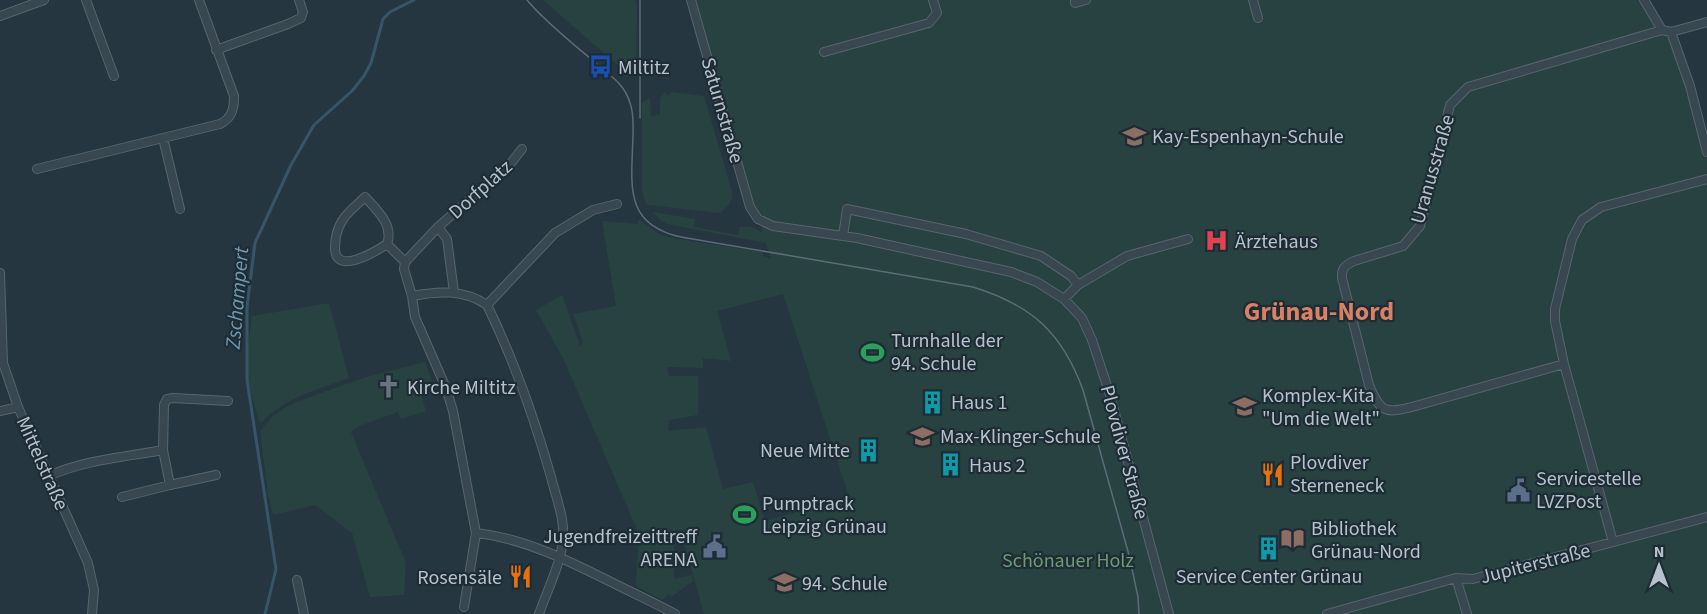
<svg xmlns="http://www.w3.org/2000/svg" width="1707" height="614" viewBox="0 0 1707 614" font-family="'Source Sans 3',sans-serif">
<rect width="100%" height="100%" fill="#253641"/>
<path fill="#274240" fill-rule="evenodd" d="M543,0h92l2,8 -1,64 -9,1z
M691,0h953l18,30 9,2 36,120v462h-1003l-24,-85 -6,3v47l18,-4 1,6 -22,16 -2,-4 -7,7 -26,-14 3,-52 -76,-176 -27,-48 26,-15 18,51 3,-4 -10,-28 43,-8 -14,-85 36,3v-5l19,14 14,5 92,14v4l8,3 -5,-16 -99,-19 -7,-4 -7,-8 42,7 -1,8 44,8 2,-8 10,-1 13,7 -5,-14 -8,-12zM783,294l66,203 -84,24 -12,-39 -30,7 -17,-62 -38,4 1,-11 29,-5v-39h-29l-2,-9 36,1v-10l28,3 -14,-50z
M665,92l3,4 4,-4 32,4 28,96c1,10 -5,15 -12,21l-72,-8 -3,-3 -3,-13v-87l8,-4 1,18 9,-1v-17z
M329,303l20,75c-32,12 -66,20 -89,46l-13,-44v-29l5,-35z
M425,362l10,26 -14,6 5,17 -25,8 -3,-7 -39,14 -8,6 55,131 -2,32 -34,2 -18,-64 -37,-28 -42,10 -5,-19 -8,-65 12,-14 12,-9 12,-6 70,-25z"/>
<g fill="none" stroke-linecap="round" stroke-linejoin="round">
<path stroke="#385568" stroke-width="3" d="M265,614l11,-45 -29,-189v-73l8,-64 36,-78 23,-40 38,-34 12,-15 7,-13 12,-44 7,-7 24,-12"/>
<defs>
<path id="minor" d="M86,0l28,76
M691,0l59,207 8,12 15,7 84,12 154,34 26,10 27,17 18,19 10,22 18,55 59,219
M1075,0v3l11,-3
M1253,0l5,18
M1644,0l18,30
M0,16l44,-16
M1671,32l19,54 17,66
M216,50l72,-26 13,-6 2,-6 -4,-12
M824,52l105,-29 8,-10 -4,-13
M163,138l17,71
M37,169l183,-45c12,-6 14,-15 14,-28l-35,-96
M438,227l73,-64 11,-14
M843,236l4,-27 119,25 75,22 30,20 7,9
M387,244c-12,8 -52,32 -52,4 0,-10 2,-19 7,-27 6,-10 15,-16 23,-24 12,13 29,28 22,47l18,18
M0,273l3,90 15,44 70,156 6,27 -2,24
M454,292l-7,-53 -9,-12 -33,35 -1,7 8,27 3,21 31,71 7,23 23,122c47,5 91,27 133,48 22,11 44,21 66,33
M412,296c26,-5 52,-7 75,9
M1064,299l14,-14 49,-29 61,-17
M487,305c27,55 47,112 64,172 5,21 14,41 12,63 -2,23 -16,51 -24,74
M487,305l68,-72 38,-23 24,-6
M1564,364l-152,43c-27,7 -32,5 -43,-22l-27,-107c-1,-9 3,-13 12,-17l49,-15 17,-20 30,-121 18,-18 194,-57 9,2 36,-10
M0,411l18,-4
M216,475l-46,10 -7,-35 1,-45 3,-6 6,-1 55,3
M49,476c35,-16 76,-19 114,-26
M122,497l48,-12
M1613,542l-49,-178 -9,-43v-12l17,-70 10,-19 19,-13 106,-28
M1456,578l11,36
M297,580l7,34
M464,607l12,-74
M1327,614l129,-36 17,1 234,-62"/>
</defs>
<use href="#minor" stroke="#57656e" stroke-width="10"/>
<use href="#minor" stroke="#394751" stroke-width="8"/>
<path stroke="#5b6c78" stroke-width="1.5" d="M527,0c18,22 49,46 71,65 13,11 27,20 32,38 4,10 3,21 3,32 -1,48 -11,89 48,102l292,50c58,18 89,45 110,103l46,165 9,42 1,17
M640,118v-118"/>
</g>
<defs>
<symbol id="bus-bare" viewBox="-9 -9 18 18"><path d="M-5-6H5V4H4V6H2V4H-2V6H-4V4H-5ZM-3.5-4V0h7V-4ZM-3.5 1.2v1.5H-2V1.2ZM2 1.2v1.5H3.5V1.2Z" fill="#1a4fb4" stroke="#1e2c36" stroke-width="2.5" paint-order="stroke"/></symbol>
<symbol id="school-bare" viewBox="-9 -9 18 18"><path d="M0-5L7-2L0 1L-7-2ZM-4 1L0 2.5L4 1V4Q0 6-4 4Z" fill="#8d6e63" stroke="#1e2c36" stroke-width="2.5" paint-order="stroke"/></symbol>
<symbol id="hospital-bare" viewBox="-9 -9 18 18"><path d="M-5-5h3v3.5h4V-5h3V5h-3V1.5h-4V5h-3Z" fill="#e0444e" stroke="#1e2c36" stroke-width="2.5" paint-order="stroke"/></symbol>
<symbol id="stadium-bare" viewBox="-9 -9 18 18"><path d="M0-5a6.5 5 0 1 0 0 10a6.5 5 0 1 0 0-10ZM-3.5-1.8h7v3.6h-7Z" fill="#2e9e5b" stroke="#1e2c36" stroke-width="2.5" paint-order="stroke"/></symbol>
<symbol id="church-bare" viewBox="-9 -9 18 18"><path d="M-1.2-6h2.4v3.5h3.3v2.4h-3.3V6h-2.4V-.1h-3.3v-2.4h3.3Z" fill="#6b7280" stroke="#1e2c36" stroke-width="2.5" paint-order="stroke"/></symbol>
<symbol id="building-bare" viewBox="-9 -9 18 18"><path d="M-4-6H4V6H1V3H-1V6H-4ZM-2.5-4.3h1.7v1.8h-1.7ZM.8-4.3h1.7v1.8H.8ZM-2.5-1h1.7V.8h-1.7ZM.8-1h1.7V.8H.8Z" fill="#0f9aa8" stroke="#1e2c36" stroke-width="2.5" paint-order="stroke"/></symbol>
<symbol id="restaurant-bare" viewBox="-9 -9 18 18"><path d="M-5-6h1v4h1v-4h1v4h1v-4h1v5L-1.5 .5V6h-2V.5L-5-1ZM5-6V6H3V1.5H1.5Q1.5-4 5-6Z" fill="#e8710a" stroke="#1e2c36" stroke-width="2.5" paint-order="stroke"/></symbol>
<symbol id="civic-bare" viewBox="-9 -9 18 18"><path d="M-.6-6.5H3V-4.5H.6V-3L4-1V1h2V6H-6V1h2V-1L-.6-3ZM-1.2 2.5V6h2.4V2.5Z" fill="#5c6f8a" stroke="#1e2c36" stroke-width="2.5" paint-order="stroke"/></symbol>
<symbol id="library-bare" viewBox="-9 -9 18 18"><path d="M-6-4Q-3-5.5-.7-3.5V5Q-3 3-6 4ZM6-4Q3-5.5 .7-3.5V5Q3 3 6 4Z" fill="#8d6e63" stroke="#1e2c36" stroke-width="2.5" paint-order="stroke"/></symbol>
</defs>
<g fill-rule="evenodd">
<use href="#bus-bare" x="584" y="50" width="33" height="33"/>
<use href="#school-bare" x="1118" y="120" width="33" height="33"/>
<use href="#hospital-bare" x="1200" y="224" width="33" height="33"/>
<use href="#stadium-bare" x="856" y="336" width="33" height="33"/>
<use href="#church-bare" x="372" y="370" width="33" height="33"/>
<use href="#building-bare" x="916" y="386" width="33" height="33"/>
<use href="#school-bare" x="1228" y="390" width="33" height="33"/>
<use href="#school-bare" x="906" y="420" width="33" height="33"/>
<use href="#building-bare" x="852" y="434" width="33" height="33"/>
<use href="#building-bare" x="934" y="448" width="33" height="33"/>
<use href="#restaurant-bare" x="1256" y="458" width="33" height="33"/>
<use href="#civic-bare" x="1502" y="474" width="33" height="33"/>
<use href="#stadium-bare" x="728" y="498" width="33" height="33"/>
<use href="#library-bare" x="1276" y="522" width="33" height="33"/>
<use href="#civic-bare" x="698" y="530" width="33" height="33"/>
<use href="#building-bare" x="1252" y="532" width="33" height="33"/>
<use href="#restaurant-bare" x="504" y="560" width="33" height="33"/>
<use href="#school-bare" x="768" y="566" width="33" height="33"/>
</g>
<g text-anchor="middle" stroke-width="4.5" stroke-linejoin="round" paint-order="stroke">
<g font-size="20" fill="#b6c2cb" stroke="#1e2c36" text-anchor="start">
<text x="618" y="74">Miltitz</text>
<text x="1152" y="143">Kay-Espenhayn-Schule</text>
<text x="1235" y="248">Ärztehaus</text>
<text x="891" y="347">Turnhalle der<tspan x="891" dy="23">94. Schule</tspan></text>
<text x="407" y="394">Kirche Miltitz</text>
<text x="1262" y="402">Komplex-Kita<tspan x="1262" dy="23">"Um die Welt"</tspan></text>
<text x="951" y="409">Haus 1</text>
<text x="940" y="443">Max-Klinger-Schule</text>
<text x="850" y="457" text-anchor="end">Neue Mitte</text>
<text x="1290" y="469">Plovdiver<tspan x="1290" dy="23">Sterneneck</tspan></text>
<text x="969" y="472">Haus 2</text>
<text x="1536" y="485">Servicestelle<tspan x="1536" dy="23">LVZPost</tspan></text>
<text x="762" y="510">Pumptrack<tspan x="762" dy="23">Leipzig Grünau</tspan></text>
<text x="1311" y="535">Bibliothek<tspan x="1311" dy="23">Grünau-Nord</tspan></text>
<text x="697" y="543" text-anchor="end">Jugendfreizeittreff<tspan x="697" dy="23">ARENA</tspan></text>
<text x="1269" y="583" text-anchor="middle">Service Center Grünau</text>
<text x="502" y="584" text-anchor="end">Rosensäle</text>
<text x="802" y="590">94. Schule</text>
</g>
<g font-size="20" fill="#b6c2cb" stroke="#1e2c36">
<text transform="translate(723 110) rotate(74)" y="7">Saturnstraße</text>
<text transform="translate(1432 169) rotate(-74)" y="7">Uranusstraße</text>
<text transform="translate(480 189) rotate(-42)" y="7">Dorfplatz</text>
<text transform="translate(1125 452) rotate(75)" y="7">Plovdiver Straße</text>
<text transform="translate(43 463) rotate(66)" y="7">Mittelstraße</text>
<text transform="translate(1535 563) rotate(-14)" y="7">Jupiterstraße</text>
</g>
<g font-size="20" fill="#6c9c6f" stroke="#1e2c36">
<text x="1068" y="567">Schönauer Holz</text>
</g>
<g font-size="21" font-style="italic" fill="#7598ae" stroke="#1e2c36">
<text transform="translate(237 298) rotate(-85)" y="7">Zschampert</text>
</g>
<g font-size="26" font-weight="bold" fill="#d88164" stroke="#1e2c36">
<text x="1319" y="320">Grünau-Nord</text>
</g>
</g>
<g transform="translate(1659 566)" stroke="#1e2c36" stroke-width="4.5" paint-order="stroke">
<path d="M0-4.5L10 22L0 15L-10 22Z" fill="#b6c2cb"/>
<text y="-9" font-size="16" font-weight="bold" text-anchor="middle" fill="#b6c2cb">N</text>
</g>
</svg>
